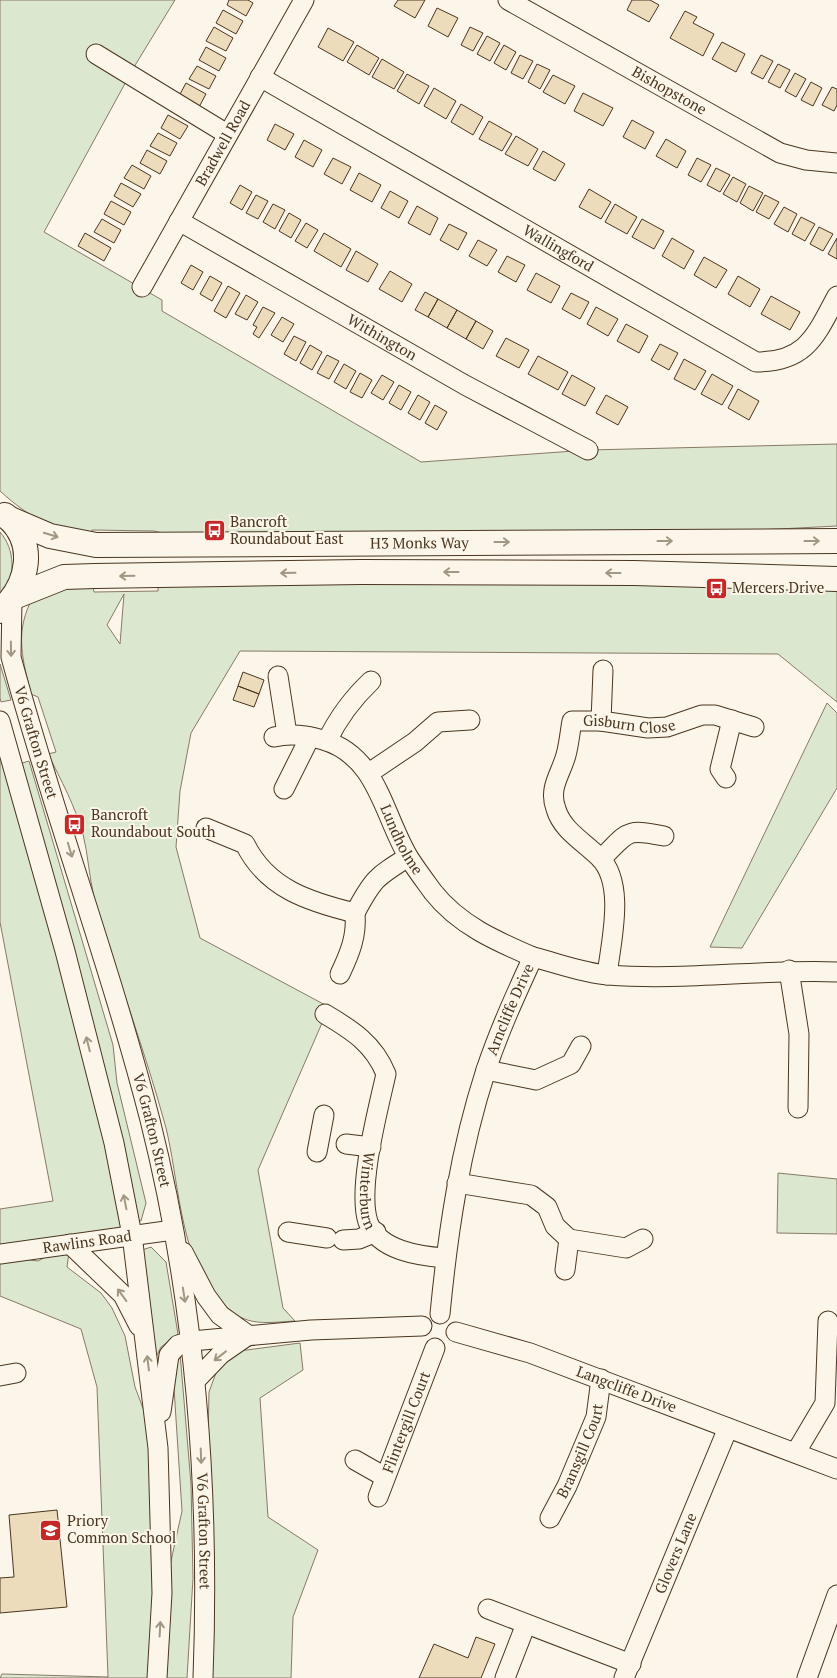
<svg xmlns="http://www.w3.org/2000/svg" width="837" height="1678" viewBox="0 0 837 1678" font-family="'PT Serif',serif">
<rect width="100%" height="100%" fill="#fbf6e9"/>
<path fill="#dce7d0" stroke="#887966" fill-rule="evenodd" d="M0,0h175l-41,67 -90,165 118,68v11l259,151 167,-12 249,-6v82l-312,16 -318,2 -53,-13 -62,-1 -2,6c-41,-9 -59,-17 -90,-45z
M0,532c15,17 17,46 0,63z
M266,574l571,8v120l-59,-48 -538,-3 -49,82 -11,58 -4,56 24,91 129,69 -71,163 25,138 12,13c-43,3 -54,5 -83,-30 -32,-39 -34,-115 -46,-163 -21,-78 -50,-153 -72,-231 -5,-21 -6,-43 -11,-63 -8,-28 -22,-54 -35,-80l8,-2 -18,-55 -7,-3c-8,-33 -16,-59 -1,-91l36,-15 27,-1 1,5 64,-1v-5zM124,594l-4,50 -13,-19z
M0,664l11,36 -10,2 -1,-4z
M827,703l10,10v75l-95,160 -32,-1z
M0,735l132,500 -62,9 -3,23 34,26 11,15 13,28 10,51 23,61 -1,230h-157l2,-4 106,3 -11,-290 -16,-58 -81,-33v-40l38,5 31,-17 -69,7v-42l53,-8 -53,-279z
M29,761l84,284 4,38 29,120 -5,18 -4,-2 -118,-455z
M778,1173l59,6v55l-60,-1z
M151,1247l15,15 12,72 -17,13 -5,10 -14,-107z
M300,1343l3,27 -43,28 8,119 50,33 -25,67 -2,61h-88l6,-286 8,-22 22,-19z
M180,1353l11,131 2,94 -6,100h-21l3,-108 13,-59 -9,-138z"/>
<path fill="#ecdcbc" stroke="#4a3520" d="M229,0h19l5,3 -7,13 -19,-11z
M398,0h27l-10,18 -21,-12z
M632,0h18l9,5 -10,17 -22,-12z
M437,8l21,10 -10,19 -20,-11z
M223,10l20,11 -7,13 -20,-11z
M685,11l12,6 -4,6 21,11 -11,22 -33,-18z
M214,27l19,11 -7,13 -20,-10z
M470,27l13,6 -10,18 -12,-6z
M328,28l26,14 -11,19 -25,-14z
M487,36l13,7 -10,18 -13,-7z
M722,42l23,12 -9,18 -24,-13z
M357,45l22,13 -10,17 -22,-13z
M504,45l12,7 -10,18 -12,-7z
M206,47l20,11 -7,13 -20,-11z
M520,55l13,6 -10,18 -12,-6z
M761,55l12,6 -10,18 -12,-6z
M382,59l22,13 -10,17 -22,-12z
M537,64l13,6 -10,19 -12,-7z
M778,64l12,6 -10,18 -12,-6z
M197,66l19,10 -7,13 -20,-10z
M795,73l11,6 -10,18 -11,-6z
M407,74l22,12 -10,18 -22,-13z
M553,75l22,11 -10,18 -22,-12z
M811,82l11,6 -9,18 -12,-6z
M186,83l20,11 -7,13 -20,-11z
M832,87l5,2v16l-3,6 -12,-6z
M434,88l22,13 -10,18 -22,-13z
M583,93l30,15 -10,18 -29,-15z
M461,104l22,13 -10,18 -22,-13z
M168,115l20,11 -8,13 -19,-11z
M632,120l22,12 -9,17 -22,-12z
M489,121l23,13 -10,17 -23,-12z
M275,124l19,10 -9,16 -18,-10z
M158,133l19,10 -7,13 -20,-10z
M516,136l22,13 -10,17 -23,-12z
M666,139l20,12 -9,17 -21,-12z
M304,140l18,10 -9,17 -18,-10z
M147,150l20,11 -7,13 -20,-11z
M543,151l22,13 -10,17 -22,-12z
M333,158l18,9 -9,17 -18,-10z
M697,158l14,7 -10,17 -13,-7z
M132,165l19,11 -7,13 -20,-11z
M716,168l14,7 -10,17 -13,-7z
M359,173l22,12 -9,17 -22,-12z
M733,177l13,7 -9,18 -14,-8z
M121,183l20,11 -8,13 -19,-11z
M240,185l12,7 -10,18 -12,-7z
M749,186l14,7 -10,18 -13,-8z
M589,189l22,13 -10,17 -22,-12z
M390,191l18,10 -9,17 -18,-10z
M256,195l12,6 -10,18 -12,-6z
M765,195l14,7 -10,17 -13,-7z
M111,201l20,11 -7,13 -20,-11z
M273,204l12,6 -10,19 -12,-7z
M615,204l22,13 -10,17 -22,-12z
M417,206l21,12 -8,17 -22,-12z
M784,207l13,7 -9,18 -14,-8z
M289,213l12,7 -10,18 -12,-7z
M801,217l14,7 -10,17 -13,-7z
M102,219l19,11 -7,13 -20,-11z
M642,219l22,12 -10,18 -22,-12z
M306,223l12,7 -11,18 -12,-7z
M449,224l18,9 -9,17 -18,-10z
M819,227l14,7 -10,17 -13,-7z
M85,233l26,15 -7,13 -26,-15z
M324,233l27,16 -10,18 -27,-16z
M672,238l22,13 -10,18 -22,-13z
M837,238v21l-9,-5z
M478,240l19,10 -10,16 -18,-10z
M356,251l22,13 -10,18 -22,-12z
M507,256l18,9 -9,17 -18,-10z
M704,257l23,13 -11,18 -22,-13z
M191,265l12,7 -10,18 -12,-7z
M390,271l22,13 -10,18 -23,-13z
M536,273l24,13 -9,17 -24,-13z
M210,276l12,7 -10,18 -12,-7z
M738,276l22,13 -10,18 -22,-13z
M228,286l12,7 -14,25 -12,-7z
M425,292l13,7 -10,18 -13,-7z
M571,293l18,9 -9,17 -18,-10z
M246,295l12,7 -11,18 -12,-6z
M771,296l29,16 -10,18 -29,-16z
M438,299l19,11 -10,18 -19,-11z
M263,307l12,6 -16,25 -6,-4 4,-7 -4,-2z
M596,307l22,12 -10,17 -21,-12z
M457,310l19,11 -10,18 -19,-11z
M282,317l12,7 -11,18 -12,-7z
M476,321l17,10 -10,18 -17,-10z
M626,324l22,12 -9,17 -22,-12z
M294,336l12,6 -10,19 -12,-7z
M506,338l23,12 -10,18 -23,-12z
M660,344l18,9 -9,17 -18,-10z
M310,345l12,7 -10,18 -12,-7z
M327,355l12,6 -10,18 -12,-6z
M538,356l30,16 -10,18 -30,-16z
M684,359l22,12 -11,19 -21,-11z
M344,364l12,7 -10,18 -12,-7z
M360,373l12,7 -10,18 -12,-6z
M712,374l21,12 -11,19 -21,-11z
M382,375l12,7 -11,18 -12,-7z
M572,375l23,13 -10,18 -23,-12z
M399,385l12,7 -10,18 -12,-7z
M738,389l21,12 -10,19 -21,-12z
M418,395l12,7 -10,18 -12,-7z
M606,395l22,12 -10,18 -22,-12z
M435,405l12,7 -10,18 -12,-7z
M243,672l21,8 -5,14 -21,-8z
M238,686l21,8 -5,13 -21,-7z
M57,1510l10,97 -67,6v-35l14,-1 -5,-62z
M476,1637l19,7 -14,34h-62l15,-34 34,14z"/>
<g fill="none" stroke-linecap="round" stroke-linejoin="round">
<defs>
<g id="minor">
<path id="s1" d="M508,0l272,153 26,7 31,3"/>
<path d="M96,54l131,80"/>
<path id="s2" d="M260,77l496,285c51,0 60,-27 81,-66"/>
<path id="s3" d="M179,221l286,164 123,65"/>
<path id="s4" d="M142,287l162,-287"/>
<path id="s5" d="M12,600l-1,57c42,156 99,307 139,463 46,183 60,371 53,558"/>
<path d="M278,676l9,58"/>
<path d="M0,721l65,230 49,192 18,92 26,213 4,145 -5,85"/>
<path d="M601,721l2,-51"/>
<path id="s6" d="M274,737c17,-4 32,-2 49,3 55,16 60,75 86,118 7,11 16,23 24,34 26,33 63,49 100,65"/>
<path d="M327,741c11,-23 25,-42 44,-60"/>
<path d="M369,773l46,-31 23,-20 32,-2"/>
<path d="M726,778l-6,-9 12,-49"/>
<path d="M284,789l26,-52"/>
<path d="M206,828l39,16c22,45 65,58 110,69 18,-34 21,-36 53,-56"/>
<path d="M601,859c28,-27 23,-31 63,-23"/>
<path d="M789,970l10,64 -1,74"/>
<path d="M340,974c10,-21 17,-38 15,-61"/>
<path id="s7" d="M607,975c4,-34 19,-92 -8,-118 -15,-15 -37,-27 -43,-48 -8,-21 5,-35 10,-54 3,-11 4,-23 6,-34h29l47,7 19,-1 35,-12h13l39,12"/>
<path id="s8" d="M325,1014c27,16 49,30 61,60 -8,36 -29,114 -18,148 11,29 52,34 77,36"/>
<path d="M486,1070l50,10 35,-16 10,-18"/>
<path d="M346,1144l25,3"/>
<path d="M317,1152l7,-37"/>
<path d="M457,1183l74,12 16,12 8,19 14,13 57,9 17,-9"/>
<path d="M288,1232l39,6"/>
<path d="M343,1240l16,-1 17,-7"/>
<path d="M70,1244l53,51 16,31"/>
<path d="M183,1252l23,44 14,19 28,20"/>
<path id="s9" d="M0,1254l173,-24"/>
<path d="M565,1270l4,-31"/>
<path id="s10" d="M440,1314c8,-83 20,-164 46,-244 13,-39 30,-76 47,-113 24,6 50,16 75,18 76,6 153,-6 229,-3"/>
<path id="s11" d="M456,1332l74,21 307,116"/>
<path d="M0,1376l16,-3"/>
<path d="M196,1380l25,-26 26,-18"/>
<path d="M161,1412l8,-57 9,-10 14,-4 119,-11 111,-4"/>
<path d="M796,1452l29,-49 3,-82"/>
<path d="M355,1460l30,17"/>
<path id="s12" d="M378,1497l57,-149"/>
<path id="s13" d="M550,1518l17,-32 29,-69 5,-38"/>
<path d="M488,1609l143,55"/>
<path d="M505,1678l21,-54"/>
<path id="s14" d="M624,1678l104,-250"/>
<path d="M807,1678l30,-83"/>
</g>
<g id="major">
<path id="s15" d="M8,518l42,18 46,9 741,-4"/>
<path d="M14,597l50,-20 31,-1 266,-4 273,1 203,6"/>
<path d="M0,611c29,-26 38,-69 5,-96"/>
</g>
</defs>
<use href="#minor" stroke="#4a3520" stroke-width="21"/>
<use href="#major" stroke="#4a3520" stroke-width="26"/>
<use href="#minor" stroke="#fbf6e9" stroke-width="19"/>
<use href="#major" stroke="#fbf6e9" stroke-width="24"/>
</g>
<defs><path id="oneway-shaft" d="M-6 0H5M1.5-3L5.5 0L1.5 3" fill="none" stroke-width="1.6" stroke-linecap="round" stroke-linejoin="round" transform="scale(1.25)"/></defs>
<g stroke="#a29684">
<use href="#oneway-shaft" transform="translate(51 535) rotate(17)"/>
<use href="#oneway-shaft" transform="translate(665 541)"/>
<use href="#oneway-shaft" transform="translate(812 541)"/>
<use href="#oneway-shaft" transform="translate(502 542)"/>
<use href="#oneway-shaft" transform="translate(451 572) rotate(-180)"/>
<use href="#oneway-shaft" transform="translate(288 573) rotate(179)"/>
<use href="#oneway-shaft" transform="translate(613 573) rotate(-180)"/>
<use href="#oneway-shaft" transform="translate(127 576) rotate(179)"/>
<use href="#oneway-shaft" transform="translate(11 649) rotate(89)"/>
<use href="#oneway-shaft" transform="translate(70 850) rotate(73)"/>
<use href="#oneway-shaft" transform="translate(88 1044) rotate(-104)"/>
<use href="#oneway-shaft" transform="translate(125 1202) rotate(-101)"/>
<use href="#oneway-shaft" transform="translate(122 1295) rotate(-126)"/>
<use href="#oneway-shaft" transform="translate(184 1295) rotate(81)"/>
<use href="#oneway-shaft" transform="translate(220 1356) rotate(142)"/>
<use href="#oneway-shaft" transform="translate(148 1363) rotate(-97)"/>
<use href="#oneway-shaft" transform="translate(201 1456) rotate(88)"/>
<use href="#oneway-shaft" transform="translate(160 1629) rotate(-87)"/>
</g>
<defs>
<symbol id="bus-square" viewBox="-11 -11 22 22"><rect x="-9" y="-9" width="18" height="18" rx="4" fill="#c62828" stroke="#fbf6e9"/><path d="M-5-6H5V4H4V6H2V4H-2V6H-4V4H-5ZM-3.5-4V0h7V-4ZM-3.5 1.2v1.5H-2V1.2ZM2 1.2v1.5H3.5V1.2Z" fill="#fff"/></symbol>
<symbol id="school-square" viewBox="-11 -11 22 22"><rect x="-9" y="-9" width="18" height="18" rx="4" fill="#c62828" stroke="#fbf6e9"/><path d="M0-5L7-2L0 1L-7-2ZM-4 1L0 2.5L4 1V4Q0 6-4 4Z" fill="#fff"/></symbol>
</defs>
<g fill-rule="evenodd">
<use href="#bus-square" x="202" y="518" width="25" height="25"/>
<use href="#bus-square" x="704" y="576" width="25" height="25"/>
<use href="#bus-square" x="62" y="812" width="25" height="25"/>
<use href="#school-square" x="38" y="1518" width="25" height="25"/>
</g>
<g text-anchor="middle" stroke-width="4" stroke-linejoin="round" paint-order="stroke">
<g font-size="15" fill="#4a3520" stroke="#fbf6e9">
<text dy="5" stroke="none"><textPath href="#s1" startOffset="185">Bishopstone</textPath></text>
<text dy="5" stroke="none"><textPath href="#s4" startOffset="165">Bradwell Road</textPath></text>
<text dy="5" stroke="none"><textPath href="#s2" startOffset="344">Wallingford</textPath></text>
<text dy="5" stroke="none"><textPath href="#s3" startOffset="234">Withington</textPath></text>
<text dy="5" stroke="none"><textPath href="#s15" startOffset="416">H3 Monks Way</textPath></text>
<text dy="5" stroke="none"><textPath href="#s7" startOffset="336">Gisburn Close</textPath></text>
<text dy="5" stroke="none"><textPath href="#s5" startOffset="146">V6 Grafton Street</textPath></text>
<text dy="5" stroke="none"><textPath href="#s6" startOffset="181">Lundholme</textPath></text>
<text dy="5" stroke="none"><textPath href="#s10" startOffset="314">Arncliffe Drive</textPath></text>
<text dy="5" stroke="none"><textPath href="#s5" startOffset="551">V6 Grafton Street</textPath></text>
<text dy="5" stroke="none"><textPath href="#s8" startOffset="206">Winterburn</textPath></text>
<text dy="5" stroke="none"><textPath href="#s9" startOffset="88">Rawlins Road</textPath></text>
<text dy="5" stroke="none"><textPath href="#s11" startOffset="180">Langcliffe Drive</textPath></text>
<text dy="5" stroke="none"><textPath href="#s12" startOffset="80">Flintergill Court</textPath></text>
<text dy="5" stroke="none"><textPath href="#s13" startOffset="74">Bransgill Court</textPath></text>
<text dy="5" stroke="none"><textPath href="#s5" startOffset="956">V6 Grafton Street</textPath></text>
<text dy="5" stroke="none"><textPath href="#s14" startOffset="135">Glovers Lane</textPath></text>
</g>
<g font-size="15" fill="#4a3520" stroke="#fbf6e9" text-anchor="start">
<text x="230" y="527">Bancroft<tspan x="230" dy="17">Roundabout East</tspan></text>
<text x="732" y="593">Mercers Drive</text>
<text x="91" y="820">Bancroft<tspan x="91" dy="17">Roundabout South</tspan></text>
<text x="67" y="1526">Priory<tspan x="67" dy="17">Common School</tspan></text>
</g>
</g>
</svg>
